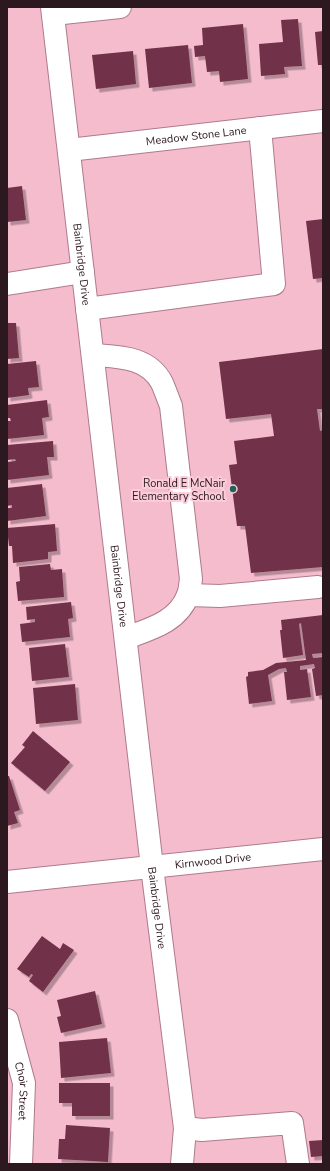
<svg xmlns="http://www.w3.org/2000/svg" width="330" height="1171" viewBox="0 0 330 1171" font-family="'Nunito Sans',sans-serif">
<defs>
<filter id="shadow"><feDropShadow dx="3.5" dy="3.5" stdDeviation="0" flood-color="#0004"/></filter>
</defs>
<rect width="100%" height="100%" fill="#f5bcce"/>
<path fill="#71314a" filter="url(#shadow)" d="M298,19l4,47 -18,1 1,7 -24,2 -2,-32 24,-2 -2,-22z
M243,24l5,55 -28,3 -1,-11 -12,1 -2,-16 -10,1 -1,-11 9,-1 -1,-17z
M323,31v34h-5l-3,-33z
M188,45l4,38 -43,5 -4,-39z
M133,51l3,33 -40,5 -4,-34z
M22,186l4,34 -19,2v-34z
M323,219v59l-10,1 -7,-58z
M7,323h9l3,35 -12,1z
M323,349v60h-6l3,22 3,-1v137l-72,6 -6,-47h-8l-8,-61 8,-1 -3,-23 40,-5 -3,-22 -45,5 -7,-57z
M36,361l3,26 -11,1 1,7 -22,3v-34z
M47,400l2,17 -7,1 2,17 -37,4v-18h4l-1,-3h-3v-13z
M53,441l1,16h-7l2,18 -42,5v-18l9,-1 -1,-2 -7,1 -1,-15z
M42,484l4,32 -39,5v-13h5v-3l-5,1v-18z
M55,524l2,27 -9,1v7l-35,4 -1,-17h-3l-2,-18z
M50,564l1,6 11,-1 2,28 -46,4 -2,-19 4,-1 -1,-14z
M71,602l2,16 -5,1 2,18 -48,5 -2,-18 15,-2v-3l-8,1 -1,-13z
M323,615v38l-11,1 1,4 10,-1v38l-7,1 -4,-27 3,-1 -1,-4 -14,2v4l7,-1 4,28 -24,3 -3,-28h3l-1,-4 -7,1 -11,6 4,26 -23,3 -3,-27 2,-1v-4l15,-2 13,-7 30,-3 -5,-37 -2,1 4,31 -20,3 -3,-28h2l-1,-10z
M65,644l4,33 -37,4 -3,-33z
M75,684l3,36 -42,4 -3,-36z
M33,731l37,31 -25,29 -34,-28 14,-16 -3,-2z
M7,776h2l11,34 -6,2 4,11 -11,3z
M42,936l18,13 3,-6 11,7 -31,42 -14,-11 4,-6 -2,-1 -2,3 -12,-8z
M95,991l7,33 -41,9 -4,-16 4,-1 -4,-16z
M107,1038l4,35 -50,5 -2,-36z
M59,1083h51v33h-38v-13h-13z
M66,1125l44,3 -2,34 -50,-3 1,-20h6z
M323,1140v16l-12,1 -2,-16z"/>
<g fill="none" stroke-linecap="round" stroke-linejoin="round">
<defs>
<g id="minor">
<path id="s1" d="M52,7l100,860 33,261 -3,36"/>
<path d="M53,14l67,-7"/>
<path id="s2" d="M69,150l254,-29"/>
<path d="M7,284l76,-12"/>
<path d="M87,309l187,-25 -14,-156"/>
<path d="M93,355c25,2 55,1 69,28 3,7 6,15 9,23l20,173c-1,5 -1,11 -3,16 -10,27 -38,34 -62,43"/>
<path d="M188,595l32,1 98,-9"/>
<path id="s3" d="M7,882l316,-33"/>
<path id="s4" d="M7,1020l17,63 -3,81"/>
<path d="M185,1128l17,2 90,-7 6,41"/>
</g>
</defs>
<use href="#minor" stroke="#af7b8c" stroke-width="24"/>
<use href="#minor" stroke="#fff" stroke-width="22"/>
</g>
<circle fill="#1e6457" stroke="#fbcddb" stroke-width="1.5" cx="233" cy="489" r="4"/>
<g text-anchor="middle" stroke-width="4" stroke-linejoin="round" paint-order="stroke">
<g font-size="11" fill="#2c181f" stroke="#fbcddb">
<text dy="4" stroke="none"><textPath href="#s2" startOffset="128">Meadow Stone Lane</textPath></text>
<text dy="4" stroke="none"><textPath href="#s1" startOffset="259">Bainbridge Drive</textPath></text>
<text dy="4" stroke="none"><textPath href="#s1" startOffset="583">Bainbridge Drive</textPath></text>
<text dy="4" stroke="none"><textPath href="#s3" startOffset="207">Kirnwood Drive</textPath></text>
<text dy="4" stroke="none"><textPath href="#s1" startOffset="907">Bainbridge Drive</textPath></text>
<text dy="4" stroke="none"><textPath href="#s4" startOffset="73">Choir Street</textPath></text>
</g>
<g font-size="11" fill="#2c181f" stroke="#fbcddb" text-anchor="end">
<text x="225" y="487">Ronald E McNair<tspan x="225" dy="13">Elementary School</tspan></text>
</g>
</g>
<rect width="330" height="1171" fill="none" stroke="#2c181f" stroke-width="16"/>
</svg>
